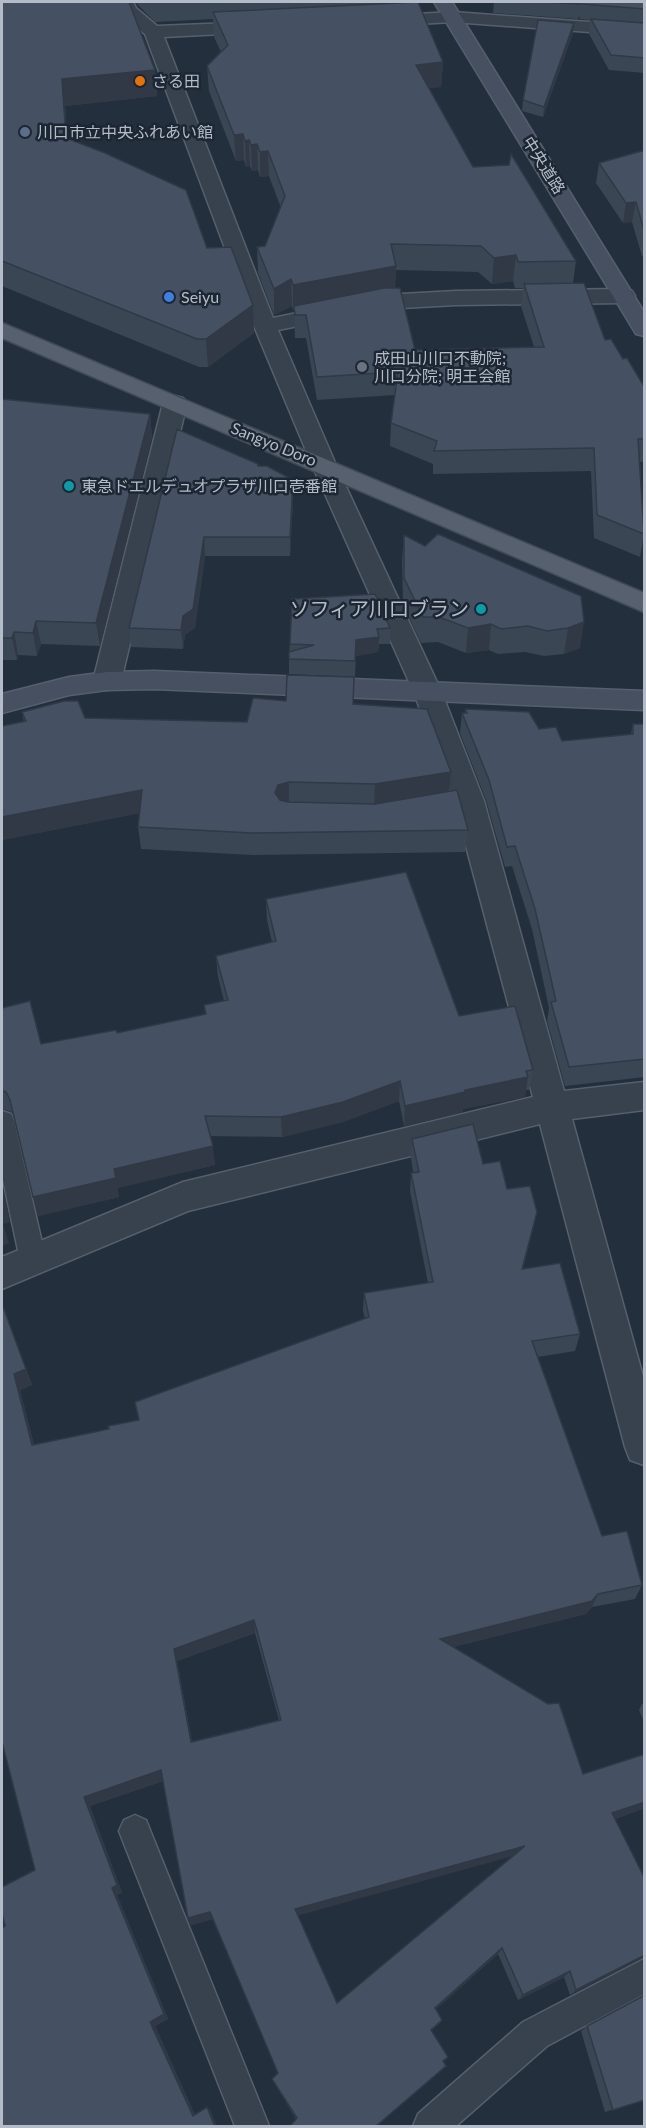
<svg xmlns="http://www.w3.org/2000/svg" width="646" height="2128" viewBox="0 0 646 2128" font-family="Lato,'Noto Sans JP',sans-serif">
<rect width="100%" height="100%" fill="#242f3e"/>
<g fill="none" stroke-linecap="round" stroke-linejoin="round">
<defs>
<path id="lane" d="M2,1111l9,3 3,7 32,139 -4,8 -9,4 -9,-4 -4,-8 -18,-85z
M135,1815l11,5 123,306h-34l-116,-295 5,-11z
M644,1959v35l-97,52 -91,80h-43l5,-12 105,-92z"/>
<path id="street" d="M115,2h18l3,6 21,18 102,-4 6,1 3,4 -3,4 -6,1 -95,5 109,281 110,-23 73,-4 168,-2 8,2 3,5 -3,5 -8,2 -168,2 -73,4 -105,21 58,135 106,228 42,108 80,290 80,-9v28l-72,9 72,261v85l-14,-5 -5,-13 -85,-323 -352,87 -186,78v-32l181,-75 350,-85 -79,-296 -40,-108 -102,-228 -58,-139 -109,-292 -23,-19z
M453,12l191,14v10l-191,-14 -73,4 -6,-1 -3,-4 3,-4 6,-1z
M175,396l8,2 4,5 -66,278 -4,7 -10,2 -10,-2 -4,-7 70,-278 4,-5z"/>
<path id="secondary" d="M434,2h18l192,310v24l-8,-2 -3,-5z
M154,671l490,20v19l-490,-21 -47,1 -38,5 -67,18v-19l67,-17 38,-5z"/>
<path id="primary" d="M2,323l642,270v19l-642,-274z"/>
</defs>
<use href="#lane" stroke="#565f6c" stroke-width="3"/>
<use href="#street" stroke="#565f6c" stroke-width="3"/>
<use href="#secondary" stroke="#565f6c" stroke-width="3"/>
<use href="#primary" stroke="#414a57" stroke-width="3"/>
<use href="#lane" fill="#38414e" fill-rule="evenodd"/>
<use href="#street" fill="#38414e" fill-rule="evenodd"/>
<use href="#secondary" fill="#465061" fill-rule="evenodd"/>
<use href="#primary" fill="#56606e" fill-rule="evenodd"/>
</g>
<path fill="#3b4654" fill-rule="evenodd" d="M2,2l153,68 2,26 -92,10 2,33 140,109 46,57 1,28 -46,34h-9l-197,-81z
M135,2h271l37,60 -2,25 -12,1 44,79 103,94 -3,22 32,57 18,19 22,29v74h-5l4,72 -4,23 -46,-19 -3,-67 -158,3v-10l-43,-18 1,-23 4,-28 -78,5 -11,-62h-11l-1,-27h-1l-1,-5 -18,9 -16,-42 -1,-26 8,-1 16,-38 -12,-32 -9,1 -2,-7 -6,1 -2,-5 -4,1 -2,-7 -8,1 -27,-70 -2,-25 14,-14 -7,-15 -1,-18 -58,3zM396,270l82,2 14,12 21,-3 2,7h8l-2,18 13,41 -119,3 -20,-62z
M494,2h151v71l-36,-3 -20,-36 1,-14 -10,-1 -1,-3 -1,3 -85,-6z
M573,33l-30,84 -21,-6 1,-11z
M645,150v107l-3,-1 -10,-34 -9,1 -27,-40 3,-20z
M2,399l148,15 2,23 -52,209 -59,-2 -4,12 -19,-1 -1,5h-15z
M258,466l35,34 -3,56h-85l-10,72 -10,7 -2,14 -52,-2 -2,-19z
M404,535l21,11 156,50 -1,52 -16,6 -20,2 -19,-4 -27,2 -9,-4 -23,3 -28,-11 -17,1 -18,-39 -1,-44z
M292,599l98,29v16h-11l-1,8 -22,4 -1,21 -66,-3v-15z
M286,701l67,3 98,68 -2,20 19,38 -3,22 -212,3 -112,-6 -3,-22 2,-14 -138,27 22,-118 -2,-10 63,6 162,4z
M465,709l74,20 23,12 69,-7 2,-10h12v353l-80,9 -18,-65 2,-13 -17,-79 -20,-63 -7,1 -19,-67 -26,-67 2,-20h3z
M266,899l193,117 74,54 -4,20h-3l-1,7 -62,12v3l-59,14 -5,-25 -56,21 -61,15 -72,-1 5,29 -98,23 2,9 -81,19 -5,-19 -19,-80 -2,-5 -10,-3v-101l39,36 76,-11 88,-18 -1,-10 20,-4 -6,-24 -2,-21 56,-14 -5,-22z
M412,1139l71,25 24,25 30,23 -14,57 57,65 -5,17 -37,6 64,179 40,49 -7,14 -43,8 -6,7 -133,33 130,127 62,34 -30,11 30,60v80l-1,-2 -74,38 -6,-18 -46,23 -20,-46 -63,56 7,10 -3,4 -8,7 12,31 3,4 -70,61h-87l7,-8 -24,-40 6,-6 -65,-154 -22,6 -3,-7 -25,-137 -73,25 32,87 -5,2 51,124 -13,7 40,89 12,-8 3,3 7,17h-215l3,-201 30,-56 -33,-566 30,81 -12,5 14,55 75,-16 30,-9 226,-101 -2,-9 1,-17 64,-10 -18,-92 1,-18 2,-1 -2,-14zM255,1633l24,87 -87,22 -15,-81zM512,1856l-175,147 -39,-88z
M642,1704h3v20l-6,-14z
M587,2026l58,74 -40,12 -24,-81z"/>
<path fill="#303945" d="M574,23l-1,10 -30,84 1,-10z
M443,62l-2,25 -26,3 1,-25z
M155,70l2,26 -92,10 4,59 -3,-27 -4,-59z
M243,134l1,26 -8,1 -2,-26z
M249,140l1,26 -4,1 -1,-26z
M257,144l1,26 -6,1 -1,-26z
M268,151l1,25 -9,1v-25z
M636,202l-4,20 -9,1 3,-20z
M516,255l-3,26 -21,3 2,-26z
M396,266l-1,26 -102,19v-26z
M291,279l1,27 -18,9v-26z
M253,305l1,28 -46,34 -2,-28z
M150,414l2,23 -52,209 -4,-23z
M293,480v20l-3,56v-19z
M204,537l1,19 -10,72 -10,7 -2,14 -2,-19 2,-14z
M36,621l5,23 -4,12 -4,-23z
M584,622l-4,26 -16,6 4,-26z
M491,624l-2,26 -23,3 2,-25z
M14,632l4,23 -1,5 -5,-22z
M379,637l-1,15 -22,4 -1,21 1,-37z
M451,772l-2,22 -75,12 1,-22z
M289,782v22l-10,3 -4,-14 3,-8z
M142,790l3,22 -143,28v-23z
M528,1077l-3,20 -62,12v3l-59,14 1,-20 60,-16z
M400,1081l-1,20 -56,21 -61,15 -1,-20z
M213,1146l2,19 -98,23 -3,-19z
M116,1178l3,19 -81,19 -5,-19z
M2,1183l8,39 -7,2 6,19 -7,3z
M537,1212l-4,18 -15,57 4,-18z
M26,1369l6,16 -12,5 18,70 -6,-15 -18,-71z
M598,1594l-6,13 -6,7 -149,37 3,-12z
M254,1620l1,13 -78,28 17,91 -3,-10 -17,-93z
M161,1770l4,10 -75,26 32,87 -5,2 51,124 -13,7 41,92 -3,-2 -43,-94 -66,-225z
M645,1802v6l-40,14 7,-9z
M525,1846l-5,8 -224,62 -1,-7z
M210,1912l3,7 -22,6 -3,-7z
M502,1948l-4,6 -66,59 3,-5z
M645,1955v2l-75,38 6,-5z
M570,1971l-6,6 -46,23 5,-5z
M207,2107l3,3 7,17h-2z"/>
<path fill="#455162" stroke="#303945" stroke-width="1.5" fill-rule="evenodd" d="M2,2h127l26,68 -93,9 4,59 39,15 81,37 21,58 24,-1 22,58 -47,34h-9l-195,-78z
M418,2l25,60 -27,3 57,102 36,-2 2,-11 65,107 -58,1 -2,-7 -22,3 -13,-12 -90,-2 5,22 -103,19 -2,-6 -17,10 -17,-42 8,-1 20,-50 -17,-45 -8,1 -3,-8 -6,1 -2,-5 -4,1 -2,-7 -9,1 -27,-69 21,-21 -15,-33z
M546,2h34l-1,2z
M581,2h64v7l-63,-5z
M591,19l54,4v35l-34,-3z
M538,20l36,3 -30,84 -21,-7z
M645,150v84l-9,-32 -10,1 -27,-40z
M584,283l21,57 6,-1 12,20 4,-1 18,30v51h-7l6,95 -47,-19 -3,-67 -160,3 3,-10 -46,-18 7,-51 -81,5 -11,-62h-11l-1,-9 90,-18h16l15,62 129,-3 -20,-63z
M2,399l148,15 -54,209 -60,-2 -3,12 -19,-1 -2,6h-10z
M177,429l81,35v2h9l26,14 -3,57h-86l-11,72 -10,7 -2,14 -52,-2z
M438,534l143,62 3,26 -16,6 -21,3 -19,-5 -27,3 -10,-5 -23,4 -29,-11h-16l-19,-39v-43l21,11z
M375,594l15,34 -13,1 2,8 -23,3 -1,21 -66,-2v-7l25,-7 -24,-1 2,-45z
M287,675l67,2 -1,27 74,5 24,63 -76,12 -86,-2 -11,3 -3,8 5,7 8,2 87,2 82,-14 11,40 -216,3 -114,-6 4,-37 -140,27v-91l24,-5 -4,-9 42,-11h14l7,17 162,4 6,-24 33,3z
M465,709l64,3 10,17 17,-2 6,14 71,-7v-10h12v335l-76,8 -18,-65 5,-1 -21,-92 -20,-63 -8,1 -18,-67 -27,-67h5z
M406,872l53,144 56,-10 18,64 -7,1 2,6 -63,13v2l-60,14 -5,-25 -57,21 -62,15 -76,-1 8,30 -99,23 2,9 -83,19 -23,-97 -4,-8 -4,-1v-83l28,-7 11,43 75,-14 1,3 89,-19 -2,-9 24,-5 -12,-44 60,-15 -10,-42z
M473,1124l10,40 17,-3 7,28 23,-3 7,26 -15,57 38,-6 20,71 -48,7 70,195 25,-5 15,54 -44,9 -6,7 -152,38 108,65 11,-1 24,71 62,-20v48l-33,11 33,66v76l-69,35 -6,-19 -47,24 -21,-47 -67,60 7,12 -11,10 17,27 -5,4 3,5 -71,61h-86l8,-9 -25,-39 6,-6 -68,-161 -22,6 -27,-148 -77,27 33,88 -5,3 52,126 -14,8 43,94 14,-9 8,20h-213v-199l3,-2 -3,-12v-27l33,-17 -33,-128v-438l24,65 -12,5 18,71 77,-16 -1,-3 31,-6 -4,-18 234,-85 -5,-24 69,-11 -22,-109 8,-1 -7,-33zM254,1620l27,100 -90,22 -17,-93zM525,1846l-188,157 -42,-94z
M2,1193l2,11h-2z
M645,1995v105l-32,10 -26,-84z"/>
<circle fill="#e8710a" stroke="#1d2633" stroke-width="2" cx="140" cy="81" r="6"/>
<circle fill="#5c6f8a" stroke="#1d2633" stroke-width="2" cx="25" cy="132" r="6"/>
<circle fill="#3f7fe0" stroke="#1d2633" stroke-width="2" cx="169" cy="297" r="6"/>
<circle fill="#6b7280" stroke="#1d2633" stroke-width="2" cx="362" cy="367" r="6"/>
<g fill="#0f9aa8" stroke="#1d2633" stroke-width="2">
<circle cx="69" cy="486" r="6"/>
<circle cx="481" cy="609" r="6"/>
</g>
<g text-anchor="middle" stroke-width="5" stroke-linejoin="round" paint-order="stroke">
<g font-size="16" fill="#b4bcc9" stroke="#1d2633" text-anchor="start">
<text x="152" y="87">さる田</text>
<text x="37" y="138">川口市立中央ふれあい館</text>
<text x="181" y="303">Seiyu</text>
<text x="374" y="364">成田山川口不動院;<tspan x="374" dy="18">川口分院; 明王会館</tspan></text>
<text x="81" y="492">東急ドエルデュオプラザ川口壱番館</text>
</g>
<g font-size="16" fill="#b4bcc9" stroke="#1d2633">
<text transform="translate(544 165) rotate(58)" y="6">中央道路</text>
<text transform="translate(274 444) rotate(22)" y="6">Sangyo Doro</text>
</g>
<g font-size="20" fill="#b4bcc9" stroke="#1d2633" text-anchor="end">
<text x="469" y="616">ソフィア川口ブラン</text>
</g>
</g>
<rect width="646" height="2128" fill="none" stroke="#b4bcc9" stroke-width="6"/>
</svg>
